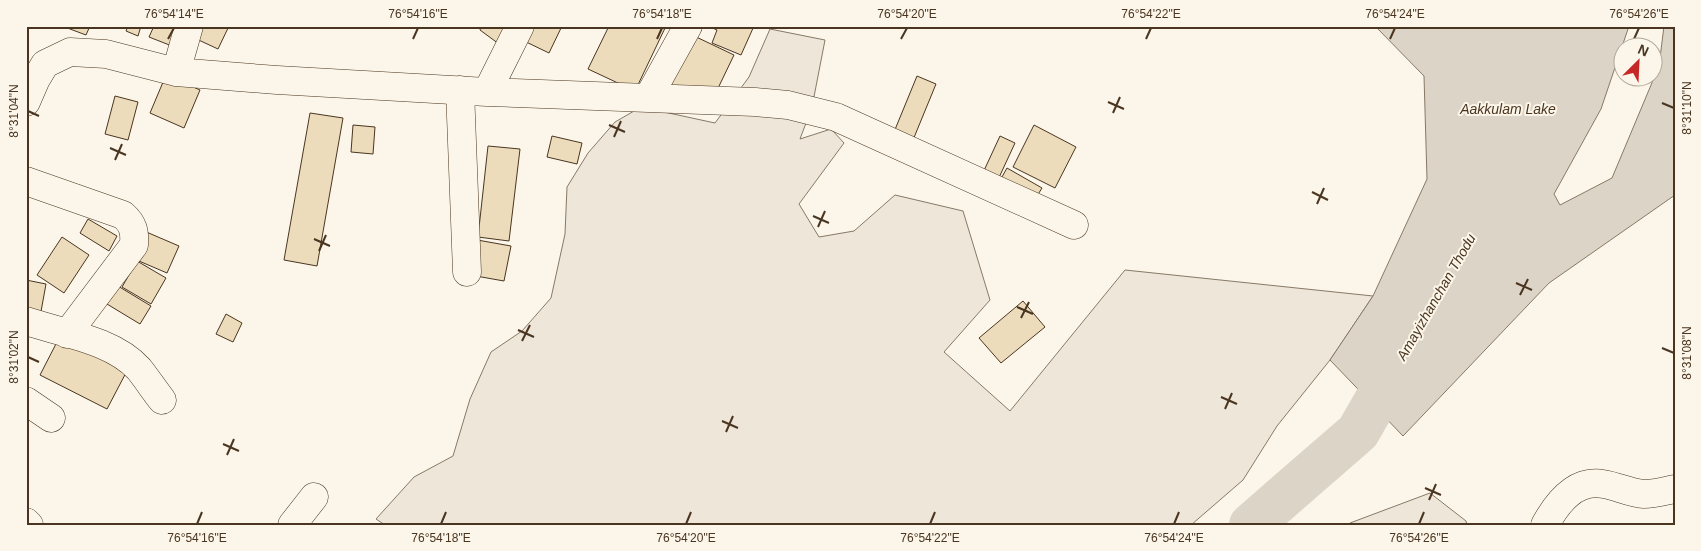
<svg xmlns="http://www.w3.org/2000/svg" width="1701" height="551" viewBox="0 0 1701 551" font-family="Helvetica,sans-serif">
<rect width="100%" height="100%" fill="#fbf6e9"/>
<path fill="#ede6d9" stroke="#887966" d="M770,29l55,11 -13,67 -12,32 31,-10 13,14 -45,61 20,33 35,-6 41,-36 68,16 27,89 -46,52 66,59 115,-141 248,26 -43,64 -53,66 -34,54 -52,45h-806l-9,-6 38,-42 39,-21 17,-57 21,-47 31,-21 29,-33 14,-64 2,-47 21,-34 27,-31 26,-15 74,16 34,-46z
M1430,493l36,28 1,4h-118l1,-2z"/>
<path fill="#dcd4c6" stroke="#887966" d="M1375,26h254l-28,83 -47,85 6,11 52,-27 47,-112 5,-40h11v169l-126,88 -146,153 -73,-76 43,-64 54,-117 -3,-103z"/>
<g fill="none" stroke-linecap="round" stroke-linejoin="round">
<path stroke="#dcd4c6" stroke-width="44" d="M1251,525l107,-93 46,-80"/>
</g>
<path fill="#ecdcbc" stroke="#4a3520" d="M62,26h28l-4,9z
M128,26h13l-3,10 -12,-5z
M154,26h32l-9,22 -28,-11z
M195,26h34l-11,23 -28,-13z
M481,26h31l-13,18 -19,-14z
M526,26h36l-13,27 -29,-14z
M609,26h57l-31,65 -47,-22z
M708,26h46l-13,29 -29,-12 5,-13z
M690,34l44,21 -26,54 -44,-21z
M166,75l34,15 -16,38 -34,-15z
M917,76l19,8 -23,56 -19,-8z
M115,96l23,6 -10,38 -23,-6z
M310,113l33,5 -26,148 -33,-6z
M353,125l22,2 -2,27 -22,-2z
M1034,125l42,22 -21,41 -42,-21z
M552,136l30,7 -5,21 -30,-7z
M1000,136l15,7 -19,41 -15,-7z
M488,146l32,3 -11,92 -31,-4z
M1007,168l35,20 -10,16 -34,-20z
M88,219l29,17 -8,15 -29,-18z
M144,231l35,15 -12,27 -35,-15z
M62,237l27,18 -25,38 -27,-18z
M466,238l45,8 -7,35 -45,-8z
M137,261l29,17 -15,26 -29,-17z
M26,280l20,4 -6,33 -14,-3z
M113,283l38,23 -11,18 -38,-23z
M1023,301l22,26 -44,36 -22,-25z
M226,314l16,9 -9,19 -17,-8z
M59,338l70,29 -22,42 -67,-34z"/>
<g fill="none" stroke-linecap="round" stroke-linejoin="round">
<defs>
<path id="minor" d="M176,72l13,-46
M460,90l7,182
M487,92l33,-66
M648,98l40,-72
M26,102l10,-23 9,-15 25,-12 36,2 70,18 101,8 210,12 268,10 33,3 48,12 238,108
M26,181l97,34c10,9 12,16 11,30l-67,89
M26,321c36,12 87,19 113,48 8,10 15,21 23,31
M26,401l25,17
M26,522l3,3
M292,525l22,-28
M1545,525c12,-22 30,-46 58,-41 14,2 27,9 41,10 10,0 21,-3 31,-5"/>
</defs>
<use href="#minor" stroke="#4a3520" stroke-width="29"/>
<use href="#minor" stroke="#fbf6e9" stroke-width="28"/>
</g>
<path fill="none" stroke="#4a3520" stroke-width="2" d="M168,39l6,-11M413,39l5,-11M657,39l5,-11M901,39l6,-11M1146,39l5,-11M1390,39l5,-11M1634,39l5,-11M1108,102l16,7M1662,103l12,5M28,111l11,5M1113,113l7,-16M609,125l16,7M614,137l7,-16M110,148l16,7M115,160l7,-16M1312,192l16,8M1317,204l7,-16M813,216l16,7M818,227l7,-16M314,239l16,7M319,251l7,-16M1516,283l16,7M1520,295l8,-16M1017,307l16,7M1021,318l8,-16M518,330l16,7M522,341l8,-16M1662,348l12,5M28,357l11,5M1221,397l16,7M1225,409l7,-16M722,421l16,7M726,432l7,-16M223,444l16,7M227,455l7,-16M1425,488l16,7M1429,500l7,-16M197,524l5,-12M441,524l5,-12M686,524l5,-12M930,524l5,-12M1174,524l5,-12M1419,524l5,-12"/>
<g text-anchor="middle" stroke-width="4" stroke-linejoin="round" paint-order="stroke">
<g font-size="14" font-style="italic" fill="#4a3520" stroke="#fbf6e9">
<text x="1508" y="114">Aakkulam Lake</text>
<text transform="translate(1436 297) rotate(-60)" y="5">Amayizhanchan Thodu</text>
</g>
</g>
<rect width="1701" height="551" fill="none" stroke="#fbf6e9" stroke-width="55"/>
<g transform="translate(1638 62) rotate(24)"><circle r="24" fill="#fbf6e9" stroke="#b4a999"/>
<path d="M0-4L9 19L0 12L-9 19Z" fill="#c62828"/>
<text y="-8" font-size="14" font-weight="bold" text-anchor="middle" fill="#4a3520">N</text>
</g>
<rect x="28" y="28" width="1646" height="496" fill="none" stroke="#4a3520" stroke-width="2"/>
<g font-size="12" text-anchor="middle" fill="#4a3520">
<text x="174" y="18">76°54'14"E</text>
<text x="418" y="18">76°54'16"E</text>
<text x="662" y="18">76°54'18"E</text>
<text x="907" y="18">76°54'20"E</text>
<text x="1151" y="18">76°54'22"E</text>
<text x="1395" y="18">76°54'24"E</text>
<text x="1639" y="18">76°54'26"E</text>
<text transform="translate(1687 108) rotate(-90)" y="4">8°31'10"N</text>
<text transform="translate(14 111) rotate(-90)" y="4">8°31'04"N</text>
<text transform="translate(1687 353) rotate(-90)" y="4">8°31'08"N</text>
<text transform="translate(14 357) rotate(-90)" y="4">8°31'02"N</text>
<text x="197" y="542">76°54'16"E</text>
<text x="441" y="542">76°54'18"E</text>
<text x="686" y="542">76°54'20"E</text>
<text x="930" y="542">76°54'22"E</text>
<text x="1174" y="542">76°54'24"E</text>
<text x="1419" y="542">76°54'26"E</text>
</g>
</svg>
